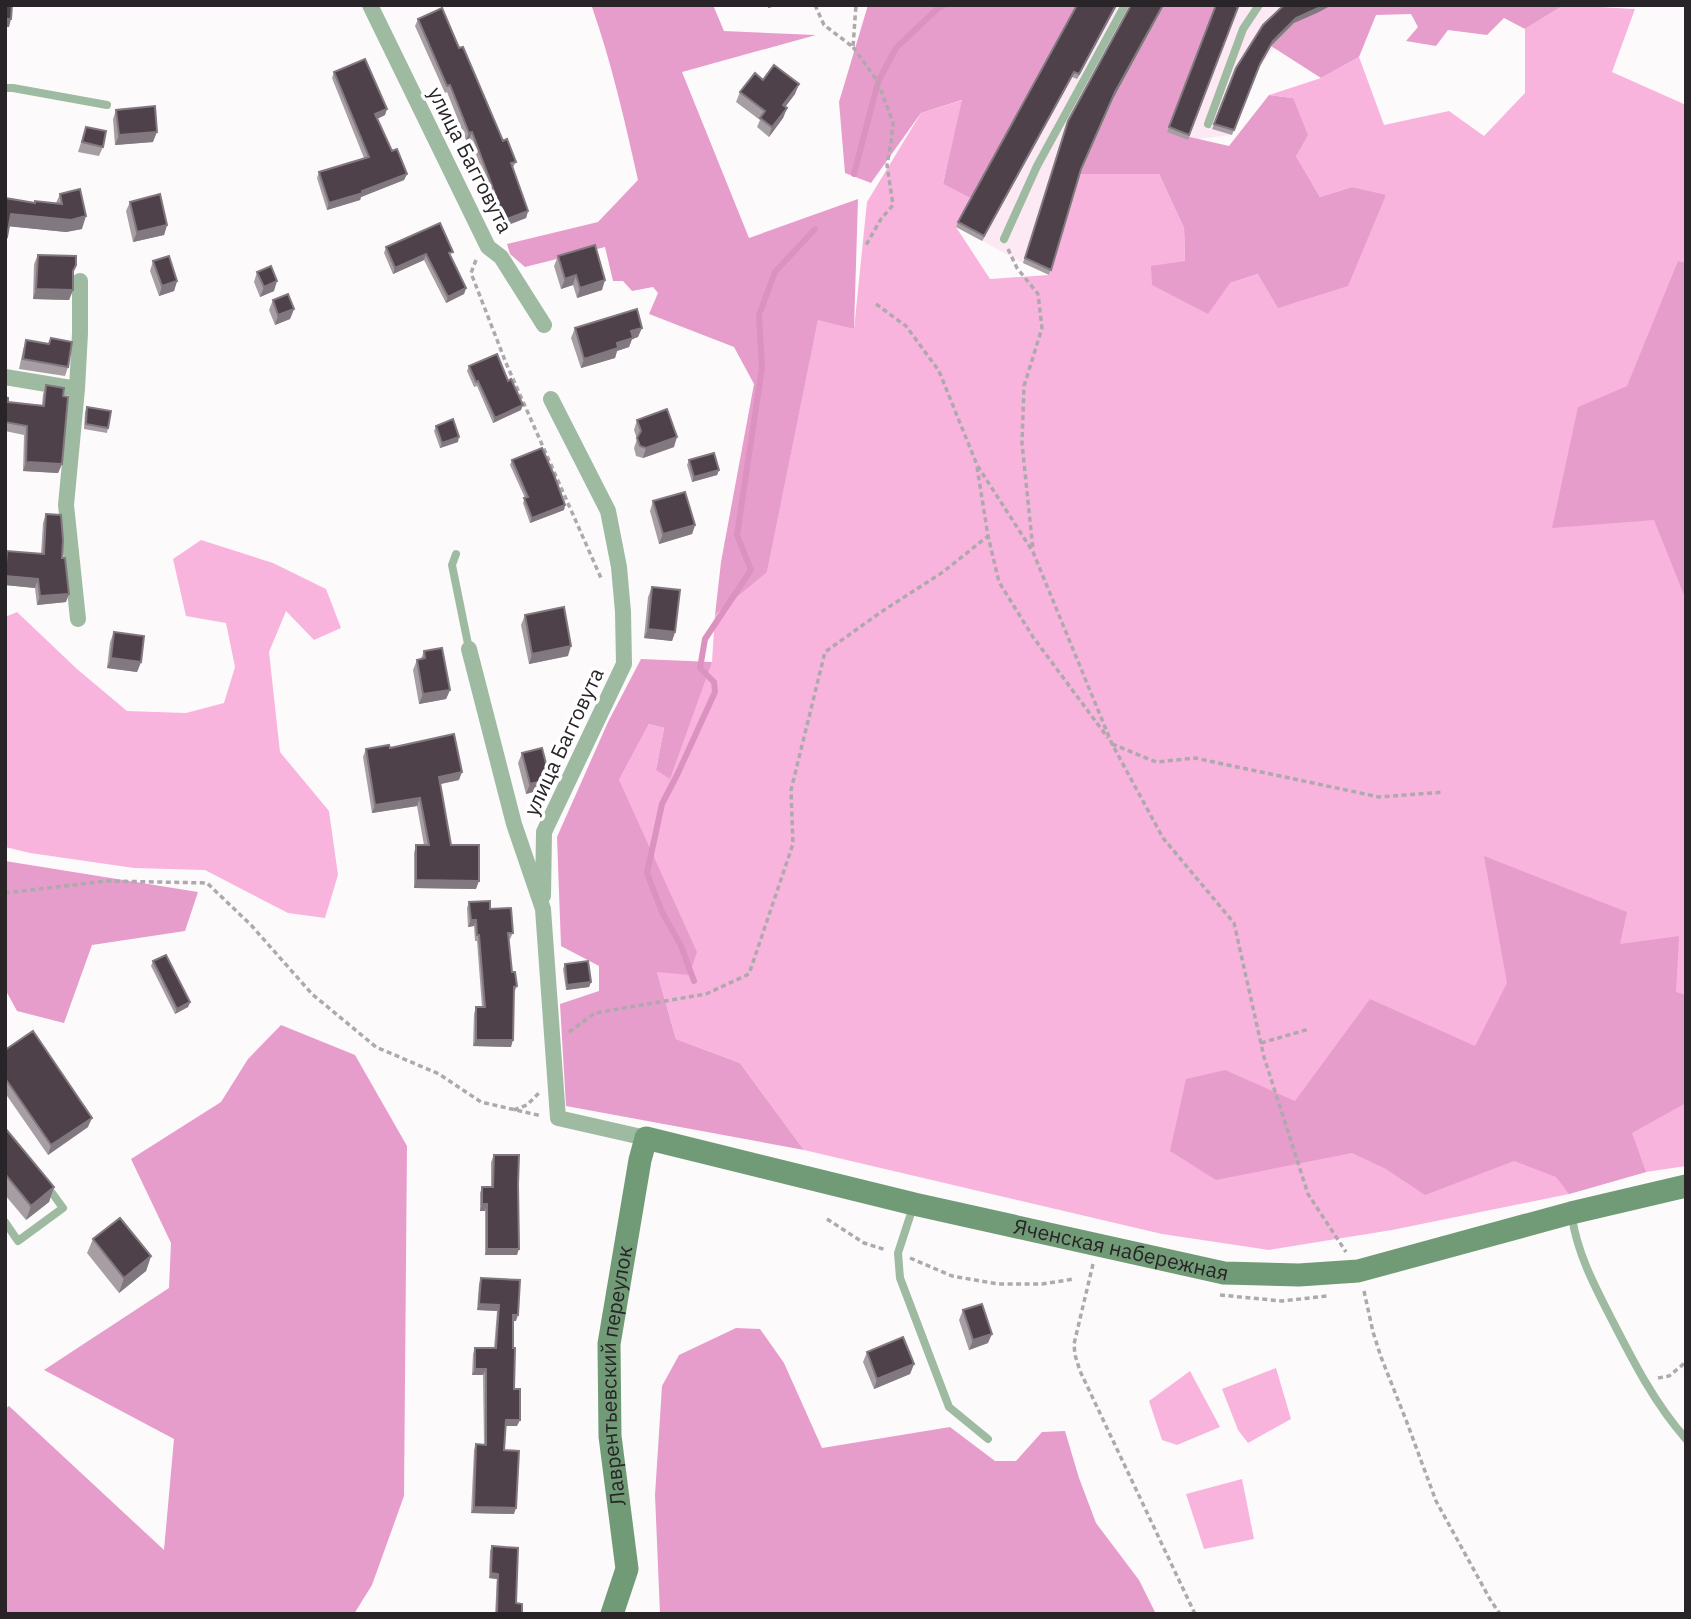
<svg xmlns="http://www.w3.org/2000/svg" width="1691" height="1619" viewBox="0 0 1691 1619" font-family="'IBM Plex Sans',sans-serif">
<rect width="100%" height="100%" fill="#fdfafc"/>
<path fill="#fce9f4" d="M1078,5h252l-36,18 -36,46 -26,66 -44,5 -139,135 -26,-12 -67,-36z"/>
<path fill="#f9b4de" d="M1564,5l71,4 -23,63 74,33v1061l-40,6 -77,22 -177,36 -123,20 -107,-16 -358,-84 -64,-87 -64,-24 -19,-67 -38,-192 30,-56 15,4 -8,42 56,-108 3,-47 52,-44 51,-252 36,10 13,-127 54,-89 42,-13 -20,84 29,15 -16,28 34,52 59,-4 31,-101h79l25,54 1,34 45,21 28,-9 128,-78 -34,-9 -32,10 -24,-41 -3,-58 -24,-3 52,-17 38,-21 25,68 65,-14 35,25 41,-43v-64z
M201,540l72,23 53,26 15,39 -27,12 -28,-29 -17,41 11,100 49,59 9,64 -13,43 -37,-5 -83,-43 -71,-2 -104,-15 -25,-6v-230l12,-5 60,57 50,42 59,2 38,-10 11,-36 -9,-44 -40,-7 -13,-57z
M1276,1368l15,51 -43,24 -10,-13 -16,-41z
M1190,1371l30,56 -43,18 -15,-5 -13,-39z
M1242,1479l12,60 -50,10 -18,-55z"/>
<path fill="#e79dcb" d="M588,5h125l11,26 92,4 -134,37 67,166 109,-39 -4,130 -36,-9 -51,252 -52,43 6,-53 33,-178 -20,-37 -85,-33 9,-21 -5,-6 -21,4 -9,-10h-10l-8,-34 -80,20 -15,-13 -3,-10 91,-22 40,-42c-13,-58 -26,-116 -46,-173z
M868,5h210l-106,194 -29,-15 19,-84 -41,13 -50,70 -26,-10 -6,-71z
M1164,5h52l-48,127 61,14 40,-51 24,3 15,37 -12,21 24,41 32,-10 34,8 -38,91 -70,22 -20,-34 -28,9 -22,31 -56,-29 -1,-19 34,-5 -1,-33 -25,-54h-79l34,-77z
M1332,5h232l-39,24 -21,-11 -17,17 -39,-5 -12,16 -30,-5 12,-14 -7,-13 -35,1 -17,42 -38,21 -50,-32 23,-23z
M1678,261l8,2v337l-32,-80 -102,8 26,-121 49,-21z
M641,659l71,3 -42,117 -14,-9 8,-42 -15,-4 -30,56 78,172 -8,23 -32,-3 19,67 64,24 64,87 -238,-44 -6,-102 39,-13v-25l-38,-20 -4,-109 51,-115z
M1484,856l143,56 -7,32 59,-8 -3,56 10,3v108l-54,30 14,39 -77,22 -13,-17 -42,-16 -89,34 -39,-26 -34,-16 -136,27 -46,-29 16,-72 39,-9 70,31 75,-102 105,47 32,-63z
M5,861l193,31 -13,39 -93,14 -28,78 -47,-12 -12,-22z
M281,1025l74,30 52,91 -3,350 -32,89 -18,29h-349v-205l4,-3 155,144 10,-111 -130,-69 125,-82 2,-45 -40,-84 90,-57 27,-43z
M736,1328l24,1 24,34 38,85 128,-21 45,34h21l26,-29 23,-1 14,47 17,45 43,57 17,34h-496l-5,-119 7,-109 17,-31z"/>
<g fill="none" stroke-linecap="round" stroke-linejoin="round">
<path stroke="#dc92c0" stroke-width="6" d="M854,174l24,-92 18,-34 42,-40 6,-3
M694,981l-13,-35 -19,-34 -15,-39 15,-69 16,-31 37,-81 -1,-10 -14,-14 5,-29 46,-69 -14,-35 25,-167 -3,-53 16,-43 40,-43"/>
<path stroke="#ada9ac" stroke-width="3.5" stroke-dasharray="5 3.5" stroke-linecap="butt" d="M815,5l9,20 29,22 3,-42
M853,47l25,35 15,41 -2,20 -4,22 6,40 -12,14 -15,26
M1008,249l9,19 21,26 4,34 -18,58 -2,57 11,107
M476,260l-5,13 35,90 95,215
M876,304l30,22 33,45 38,94 56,87 79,192 51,94 71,85 30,134 44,137 38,58
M977,467l11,69 11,46 34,55 75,101
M1112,744l44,18 39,-4 184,39 65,-5
M5,893l101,-12 101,2 44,42 61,69 64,53 63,27 42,28 61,14
M569,1032l26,-19 111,-19 43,-20 44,-130 -2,-54 34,-138 56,-40 62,-40 45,-36
M1261,1043l48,-14
M514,1110l13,-5 12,-12
M827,1219l37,24 22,7
M910,1258l42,18 46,8h44l32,-5
M1093,1264l-19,80 1,11 5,16 115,243
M1364,1291l9,41 8,25 25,63 30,81 55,100 9,13
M1220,1295l62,6 45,-5
M1658,1378l11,-2 17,-14"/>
<path stroke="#9ebba2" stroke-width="8" d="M5,88h8l94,17
M1208,124l35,-95 16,-24
M1004,239l33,-73 88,-161
M456,554l-4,11 17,84
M913,1207l-15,46 2,25 49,129 39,32
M1572,1217c5,35 22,68 38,99 22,43 44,87 76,123
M5,1222l13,19 45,-33 -16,-22"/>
<path stroke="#9ebba2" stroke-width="16" d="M370,5l118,242 13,10 43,68
M5,377l72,12
M78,619l-12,-114 11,-116 3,-56v-52
M469,649l45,175 29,85 15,209 88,20
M543,896l1,-64 80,-168 -1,-52 -4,-45 -11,-56 -57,-112"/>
<path stroke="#709b76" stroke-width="23" id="s1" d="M612,1614l15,-45 -17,-133 -1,-92 31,-184 6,-22 268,66 310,69 75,2 59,-4 213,-58 115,-27"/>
</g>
<path fill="#a69ea2" d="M1077,5h40l-40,74 -5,-2 -90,164 -26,-14 2,-5z
M1131,5h33l-50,92 -33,75 -32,103 -26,-12 45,-142z
M1216,5l22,2 -50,133 -21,-8z
M1319,12l-25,11 -23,23 -13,23 -26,66 -20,-6 24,-61 27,-43z
M418,19l41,29 44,93 13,21 -4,7 16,42 -2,7 -26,10 -11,-29 2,-4 -21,-57 -4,2 -19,-48 -2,1 -30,-67z
M334,72l51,43 -8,4 15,32 15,23 -3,6 -43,17 -1,3 -33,10 -10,-32 2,-6 45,-14 -32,-80z
M740,92l55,2 -10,13 2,1 -4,10 -14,19 -12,-10 3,-7 -24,-18z
M116,110l37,32 -38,3 -2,-26z
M86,127l17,20 -4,9 -21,-4z
M60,194l22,35 -16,3 -58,-6 -3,14v-42l29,5h22z
M130,202l37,23 -3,10 -31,7 -7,-31z
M386,247l65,10 15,31 -2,6 -18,9 -22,-43 -31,14 -9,-21z
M38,255l35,16v19l-4,10 -36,-1 1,-35z
M558,256l44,34 -25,8 -4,-13 -12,4 -7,-23z
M153,261l24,20 -3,10 -15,5 -9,-25z
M257,272l17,19 -14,6 -6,-15z
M273,300l21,9 -4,10 -15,6 -6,-15z
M575,328l63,9 -6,2 -3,8 -12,4 -2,7 -34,10 -10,-30z
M51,338l17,29 -3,9 -46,-7 4,-19 3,-10 22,4z
M469,366l52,44 -28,13 -16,-37 -3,1 -7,-16z
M46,385l17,11 -1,68 -4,9 -35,-2 1,-36 -19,-4v-34l3,5 34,3 1,-11z
M87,407l21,21 -1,5 -23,-4 1,-17z
M637,420l37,27 -31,11 -7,-2 -2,-8 3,-9 -3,-9z
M436,426l22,16 -18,6 -6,-17z
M512,460l53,45 -1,5 -34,13 -7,-20 2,-5 -15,-33z
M689,460l30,10 -2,5 -25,7 -5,-17z
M653,501l42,24 -3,9 -33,10 -9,-33z
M46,514l16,44 4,44 -29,3 -2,-17 -30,-3v-30l2,-4 34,3 2,-31z
M652,587l23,45 -3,9 -28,-3 4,-41z
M525,615l43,41 -39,8 -8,-39z
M114,632l27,30 -4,10 -30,-4 3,-26z
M424,651l26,39 -4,9 -27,5 -6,-34 4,-10 4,-1z
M390,748l69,32 -19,4 11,61 25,44 -62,-1v-35l2,-8h8l-7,-39 -45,7 -9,-56 3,-8z
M522,753l28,26 -3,9 -21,6 -8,-31z
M469,902l21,7 23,24 -3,6h-1l3,33 5,14 -3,7 -3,54 -38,-1 1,-32 2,-7h6l-5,-66h-2l-1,-15 -6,1 -1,-19z
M153,961l37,41 -2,5 -13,7 -24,-48z
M565,964l26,18 -2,5 -23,3 -3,-21z
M5,1050l83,77 -40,28 -43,-62z
M5,1128l49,59 -5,15 -23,18 -21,-25z
M494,1155l23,100h-32v-44h-5v-18l2,-6h9v-25z
M93,1239l58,17 -5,15 -27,22 -32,-40z
M481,1278l35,43h-3l1,68 3,37h-11l-2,24 10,64 -43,-1 3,-63 2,-6h8l-1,-69h-11l1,-21 2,-6h19l3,-37 -20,-1 2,-26z
M963,1310l25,33 -19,7 -10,-30z
M867,1352l47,12 -4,10 -36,15 -11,-27z
M492,1546l24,57 6,11h-27l2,-35 -8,-1 1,-27z"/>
<path fill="#82787f" d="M769,5h11l-12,3z
M1116,5h1l-40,74 2,-5z
M1163,5h1l-50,92 1,-5z
M1325,5h7l-13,7 -25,11 -23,23 -13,23 -26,66 28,-71 13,-23 23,-23z
M5,19h6l-2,8h-4z
M1074,72l-2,5 -90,164 2,-5z
M799,84l-4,10 -16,21 4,-10z
M787,108l-4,10 -14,19 3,-10z
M387,109l-2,6 -12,6 2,-7z
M157,132l-4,10 -38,3 4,-10z
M472,132l-2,6 -4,2 3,-7z
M407,174l-3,6 -43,17 -1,3 -33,10 2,-7z
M528,211l-2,7 -26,10 2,-7z
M11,214l75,2 -4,13 -16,3 -60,-6z
M167,225l-3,10 -31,7 4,-10z
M426,254l-2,6 -31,14 2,-6z
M576,275l-3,10 -12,4 4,-10z
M605,280l-3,10 -25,8 3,-10z
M177,281l-3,10 -15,5 3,-10z
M277,281l-3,10 -14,6 4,-10z
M466,288l-2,6 -18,9 2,-6z
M36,289l37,1 -4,10 -36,-1z
M294,309l-4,10 -15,6 3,-10z
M642,328l-4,9 -6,2 -3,8 -12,4 -2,7 -34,10 3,-9 33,-16 14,-12z
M523,405l-2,5 -28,13 2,-5z
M459,437l-1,5 -18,6 2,-5z
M677,437l-3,10 -31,11 3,-10z
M26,462l36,2 -4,9 -35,-2z
M719,470l-2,5 -25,7 2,-5z
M565,505l-1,5 -34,13 2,-5z
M695,525l-3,9 -33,10 4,-10z
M5,576l33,3 -3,9 -30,-3z
M69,594l-3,8 -29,3 3,-9z
M648,629l27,3 -3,9 -28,-3z
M571,646l-3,10 -39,8 3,-10z
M111,658l30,4 -4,10 -30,-4z
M450,690l-4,9 -27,5 4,-10z
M462,772l-3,8 -23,5 3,-8z
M550,779l-3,9 -21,6 4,-10z
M420,798l-3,8 -45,7 3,-8z
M416,880l63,1 -3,8 -62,-1z
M471,920h5l-2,6 -6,1z
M591,982l-2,5 -23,3 1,-5z
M190,1002l-2,5 -13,7 2,-5z
M476,1040h37l-2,7 -38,-1z
M92,1118l-4,9 -40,28 3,-10z
M54,1187l-5,15 -23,18 5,-14z
M482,1204h5l-2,7h-5z
M487,1249h32l-2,6h-32z
M151,1256l-5,15 -27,22 5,-15z
M479,1304l20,1 -2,6 -20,-1z
M513,1315h5l-2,6h-5z
M992,1334l-4,9 -19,7 4,-10z
M914,1364l-4,10 -36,15 3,-10z
M475,1369h11l-3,6h-11z
M506,1420h14l-3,6h-13z
M474,1507l42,1 -2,6 -43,-1z
M491,1573l7,1 -1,5 -8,-1z"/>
<path fill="#4e4149" stroke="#82787f" stroke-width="2" d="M5,5h7l-1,14h-6z
M1077,5h39l-37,69 -5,-2 -90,164 -26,-14z
M1131,5h32l-48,87 -34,77 -30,101 -26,-12 43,-137z
M1216,5h16l6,2 -49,128 -20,-8z
M1284,5h41l-29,13 -23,23 -13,23 -26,66 -20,-6 22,-56 27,-43z
M442,8l17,40 4,-1 40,94 4,-2 9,23 -5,1 17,48 -26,10 -10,-29 2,-1 -22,-59 -3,1 -19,-48 -3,1 -29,-67z
M365,59l22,50 -12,5 17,37 5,-2 10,25 -45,17 1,2 -34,10 -10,-31 50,-15 -35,-85z
M774,65l25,19 -16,21 4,3 -15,19 -12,-9 5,-7 -25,-19 15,-19 8,7z
M155,106l2,26 -38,3 -3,-25z
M86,127l20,4 -3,16 -21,-5z
M80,189l6,27 -15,4 -60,-6 -4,23 -2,-1v-38l30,5v-2l27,3 -2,-10z
M160,194l7,31 -30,7 -7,-30z
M440,223l13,29 -4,1 17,35 -18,9 -22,-43 -31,14 -9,-21z
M595,245l10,35 -25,8 -4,-13 -11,4 -7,-23z
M38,255l38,1v9l-3,6v19l-37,-1z
M169,256l8,25 -15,5 -9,-25z
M271,266l6,15 -13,6 -7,-15z
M288,294l6,15 -16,6 -5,-15z
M637,309l5,19 -11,3 2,7 -16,5 1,5 -34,11 -9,-31z
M51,338l21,4 -4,25 -45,-8 3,-19 23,4z
M497,354l11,27 3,-2 12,26 -28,13 -17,-37 -2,1 -7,-16z
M46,385l18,3 -1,8 5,1 -6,67 -36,-2 1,-36 -22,-4v-25l3,1v4l36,4z
M87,407l24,4 -3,17 -22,-4z
M667,409l10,28 -31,11 -6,-2 -3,-8 4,-7 -4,-11z
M453,419l6,18 -17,6 -6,-17z
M542,448l12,27 11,30 -33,13 -8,-20 4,-1 -16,-37z
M714,453l5,17 -25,7 -5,-17z
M685,492l10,33 -32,9 -10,-33z
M46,514l15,1 2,25 -1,18h3l4,36 -29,2 -2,-17 -33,-3 2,-25 37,3z
M652,587l28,3 -5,42 -27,-3z
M564,607l7,39 -39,8 -7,-39z
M114,632l30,4 -3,26 -30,-4z
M442,648l8,42 -27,4 -6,-34 8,-2 -1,-7z
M454,734l8,38 -23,5 12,68h28v36l-63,-1v-35h13l-9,-47 -45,7 -9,-56 23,-4 1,3z
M542,748l8,31 -20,5 -8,-31z
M490,901v8l21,-1 2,25h-5l4,39h3l2,14 -3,1 -1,53h-37v-33h9l-6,-72h-2l-1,-15h-5l-2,-18z
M166,955l24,47 -13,7 -24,-48z
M588,961l3,21 -24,3 -2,-21z
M33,1031l59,87 -41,27 -46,-67v-28z
M5,1128l49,59 -23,19 -26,-32z
M494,1155h25l-1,30 1,64h-32v-45h-5v-17h11z
M120,1218l31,38 -27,22 -31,-39z
M481,1278l39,2 -2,35h-5v33h2l-1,41h6v31h-14l-2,30 15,1 -3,57 -42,-1 2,-63 10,1v-76h-11v-21h21l3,-43 -20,-1z
M982,1304l10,30 -19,6 -10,-30z
M903,1337l11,27 -37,15 -10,-27z
M492,1546l26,2 -2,55 6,1v10h-25l1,-40 -7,-1z"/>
<g text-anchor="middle" stroke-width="7" stroke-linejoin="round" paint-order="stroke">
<g font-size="21" fill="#292427" stroke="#fff">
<text transform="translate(470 160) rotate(63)" y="7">улица Багговута</text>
<text transform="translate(564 742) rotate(-65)" y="7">улица Багговута</text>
<text dy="7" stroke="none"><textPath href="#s1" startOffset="971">Яченская набережная</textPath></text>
<text dy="7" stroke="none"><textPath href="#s1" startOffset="242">Лаврентьевский переулок</textPath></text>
</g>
</g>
<rect width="1691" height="1619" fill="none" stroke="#292427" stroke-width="14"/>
</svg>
